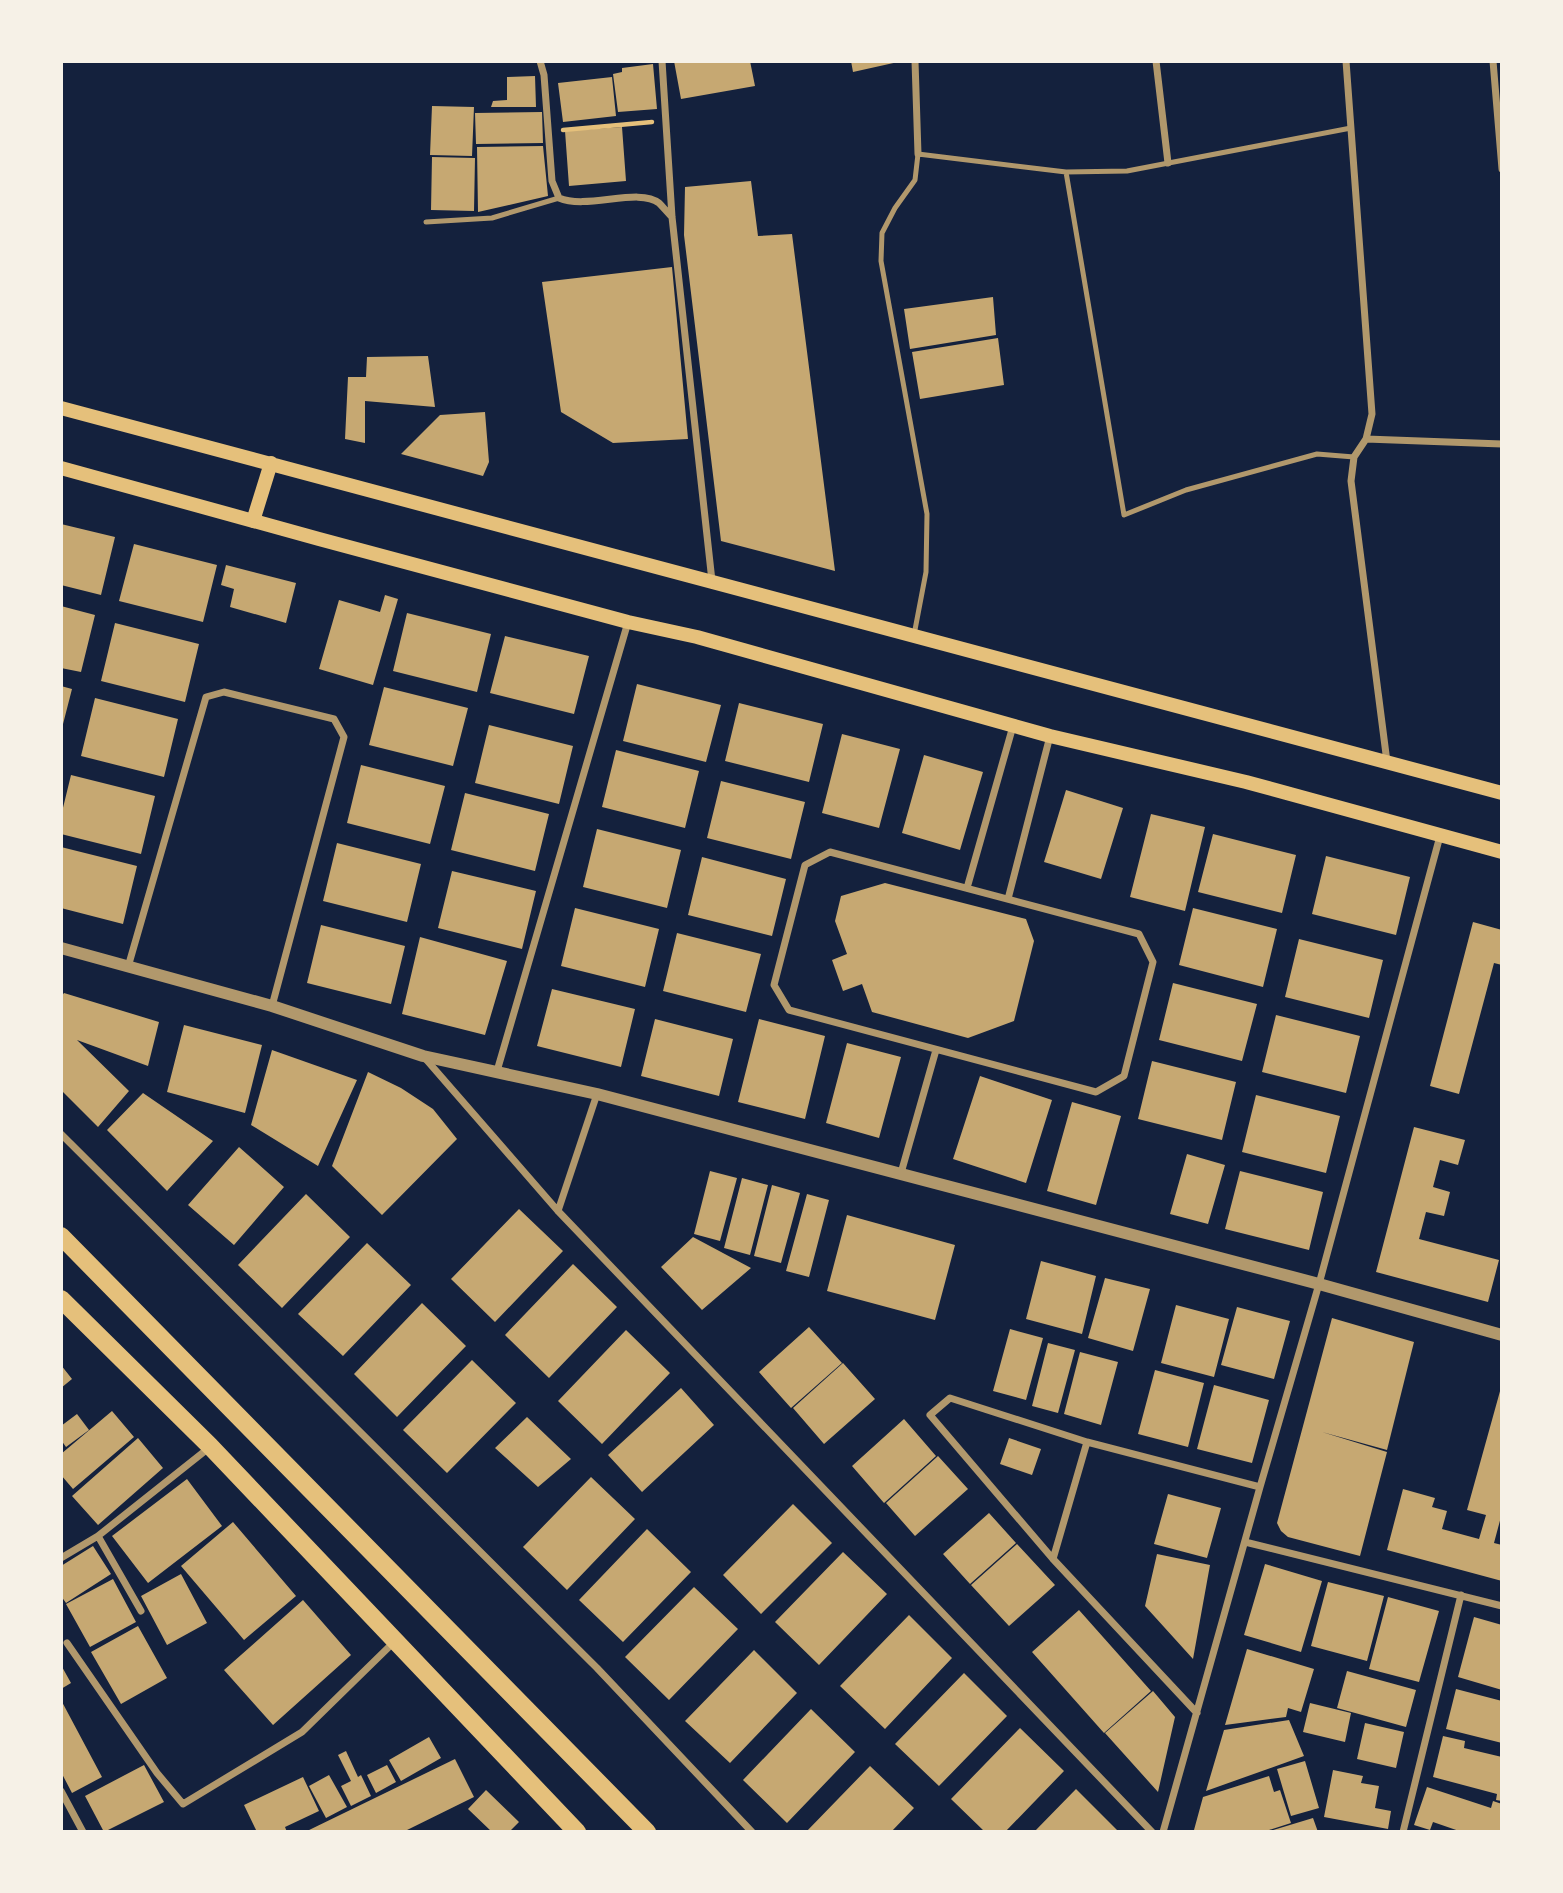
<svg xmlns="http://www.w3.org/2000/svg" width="1563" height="1893" viewBox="0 0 1563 1893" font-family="'Varela Round',sans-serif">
<rect width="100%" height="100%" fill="#14213d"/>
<path fill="#c6a872" d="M674,61h76l5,25 -74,13z
M851,61h46l1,1 -45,10z
M653,64l4,45 -39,3 -5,-38 9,-2v-4z
M535,76l1,31h-45l2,-6 14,-1v-23z
M612,77l4,39 -53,6 -5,-39z
M432,106l42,1 -2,49 -42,-1z
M542,112l1,31 -67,1 -1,-31z
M622,127l4,54 -57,5 -4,-55z
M543,146l5,50 -70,16 -1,-65z
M432,157l43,1 -1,53 -43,-1z
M751,181l7,55 34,-2 43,337 -114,-30 -37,-306 1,-48z
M672,267l16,172 -75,4 -52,-31 -19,-130z
M993,297l3,38 -86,14 -6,-40z
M998,338l6,47 -84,14 -8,-47z
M428,356l7,51 -70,-6v42l-20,-4 3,-62h18l1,-20z
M485,412l4,50 -6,14 -82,-22 39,-39z
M61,524l54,13 -14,58 -40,-10z
M134,544l83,21 -14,57 -84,-21z
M226,565l70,18 -10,40 -56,-16 4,-18 -13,-4z
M385,595l13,4 -25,86 -54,-16 20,-69 41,12z
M61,606l34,9 -14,57 -20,-4z
M407,613l84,21 -14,58 -84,-21z
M115,623l84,21 -14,58 -84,-21z
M505,636l84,20 -15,58 -84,-21z
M637,684l84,21 -15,57 -83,-21z
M61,686l11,3 -10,39h-1z
M384,687l84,21 -15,58 -84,-21z
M95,698l83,21 -14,58 -83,-21z
M739,703l84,21 -14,58 -84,-21z
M489,725l84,21 -14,58 -84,-21z
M842,734l58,15 -21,79 -57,-15z
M616,750l83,21 -14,57 -83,-21z
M924,755l59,17 -23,78 -58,-17z
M361,765l84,21 -15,58 -83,-21z
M71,775l84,21 -14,58 -80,-20v-18z
M721,781l84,21 -14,57 -84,-21z
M1066,790l57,18 -22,71 -57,-17z
M465,793l84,21 -14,57 -84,-21z
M1151,814l54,13 -20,84 -55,-14z
M597,829l84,21 -14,58 -84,-21z
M1213,834l83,21 -14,58 -84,-21z
M337,843l84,21 -14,58 -84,-21z
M61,847l76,19 -14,58 -62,-16z
M1326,856l84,21 -14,58 -84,-21z
M702,857l84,22 -14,57 -84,-21z
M452,871l84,20 -14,58 -84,-21z
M885,883l141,36 8,22 -20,80 -46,17 -96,-26 -10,-28 -19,7 -11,-31 15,-6 -12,-33 6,-25z
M575,908l84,21 -14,58 -84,-21z
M1193,908l84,21 -14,58 -84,-22z
M1473,922l29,8v35l-8,-2 -35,131 -29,-8z
M321,925l84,21 -14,58 -84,-21z
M677,933l84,21 -15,58 -83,-21z
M420,937l87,24 -22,74 -83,-21z
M1299,939l84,21 -14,58 -84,-21z
M1173,983l84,21 -15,57 -83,-21z
M552,989l83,20 -14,58 -84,-21z
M64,993l95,29 -11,44 -71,-26 52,51 -31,36 -37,-37v-93z
M1276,1015l84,21 -14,57 -84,-21z
M655,1019l78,20 -14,57 -78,-20z
M759,1019l66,17 -20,83 -67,-17z
M184,1025l78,20 -17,68 -78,-21z
M847,1043l54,14 -22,81 -53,-15z
M272,1050l85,30 -39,86 -67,-41z
M1152,1061l84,21 -14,58 -84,-21z
M368,1072l33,16 32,21 24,30 -75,76 -50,-49z
M980,1076l72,24 -26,83 -73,-24z
M143,1093l70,48 -46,50 -60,-61z
M1256,1095l84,21 -14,57 -84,-21z
M1072,1102l49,14 -25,89 -49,-14z
M1414,1127l51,13 -7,25 -18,-5 -7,27 17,5 -6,24 -18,-4 -7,27 80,21 -11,42 -112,-30z
M239,1147l45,40 -50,58 -46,-40z
M1187,1154l38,11 -17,59 -38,-10z
M710,1171l27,7 -17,63 -26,-7z
M1240,1171l83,21 -14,58 -84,-21z
M742,1178l26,7 -18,70 -26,-7z
M772,1185l28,8 -19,70 -27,-7z
M306,1194l44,43 -68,71 -44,-43z
M807,1194l22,6 -20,77 -23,-6z
M519,1209l44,42 -68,71 -44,-43z
M847,1215l108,30 -20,75 -108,-29z
M693,1237l58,31 -49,42 -41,-43z
M367,1243l44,42 -68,71 -45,-42z
M1041,1261l55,15 -14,58 -56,-15z
M573,1264l44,43 -68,71 -44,-43z
M1105,1278l45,11 -17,62 -45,-13z
M422,1303l44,43 -69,71 -43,-43z
M1176,1305l53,14 -15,58 -53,-14z
M1237,1307l53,14 -16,58 -53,-14z
M1332,1318l82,24 -27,108 -65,-18 65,20 -27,104 -72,-19 -7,-6 -4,-8z
M809,1327l33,36 -51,45 -32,-36z
M1010,1329l33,9 -17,62 -33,-9z
M626,1330l44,43 -68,71 -44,-43z
M1048,1343l27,7 -17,63 -26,-7z
M1080,1352l38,10 -17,63 -37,-11z
M472,1360l44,43 -69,70 -44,-43z
M843,1363l32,36 -51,45 -31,-36z
M61,1365l11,14 -11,9z
M1155,1370l49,13 -16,64 -50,-13z
M1502,1384v129l-8,30 8,2v36l-115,-31 16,-61 32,9 -3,9 15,4 -5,18 37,10 7,-24 -19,-5z
M1214,1385l55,15 -17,63 -55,-14z
M681,1388l33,37 -72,67 -34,-37z
M112,1411l22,26 -61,52 -12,-14v-21z
M77,1414l12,16 -23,17 -5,-7v-14z
M527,1417l44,42 -33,28 -43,-39z
M904,1419l32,37 -52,47 -32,-37z
M138,1438l25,30 -65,57 -26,-29z
M1009,1438l32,11 -9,26 -32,-11z
M938,1456l30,33 -53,47 -29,-33z
M591,1477l44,42 -68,71 -44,-43z
M187,1479l35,47 -74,57 -36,-47z
M1168,1494l53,14 -14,50 -53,-14z
M793,1504l39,39 -71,71 -38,-39z
M989,1513l27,30 -46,41 -27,-30z
M233,1522l63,74 -52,44 -63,-74z
M647,1529l44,43 -68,70 -44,-42z
M1017,1544l38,41 -46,41 -38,-41z
M93,1546l18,28 -45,29 -5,-7v-30z
M843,1552l44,42 -68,71 -44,-43z
M1157,1554l53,11 -17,94 -48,-53z
M1265,1564l57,17 -21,71 -57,-17z
M181,1574l26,49 -40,22 -26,-49z
M113,1579l23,43 -46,25 -24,-43z
M1328,1582l56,14 -17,65 -56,-15z
M694,1587l44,42 -69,71 -44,-43z
M1388,1597l51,14 -20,71 -50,-13z
M303,1600l48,55 -78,70 -49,-55z
M1079,1610l72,81 -47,42 -72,-81z
M909,1615l43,43 -67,71 -45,-43z
M1474,1617l28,8v65l-44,-13z
M138,1626l29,52 -46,26 -30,-52z
M1247,1649l67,20 -13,43 -13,-4 -2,9 -61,8z
M754,1650l43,43 -67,70 -45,-42z
M61,1665l10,18 -10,6z
M1347,1671l69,19 -10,37 -69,-19z
M964,1673l43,43 -68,70 -44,-42z
M1456,1689l46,12v42l-56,-14z
M1153,1691l22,26 -17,75 -53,-59z
M61,1700l41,77 -30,16 -11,-21z
M1310,1703l41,10 -6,29 -42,-10z
M811,1709l44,43 -68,71 -44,-43z
M1289,1720l15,36 -98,35 18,-61z
M1365,1723l39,9 -8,36 -39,-9z
M1020,1728l44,43 -59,61h-20l-34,-33z
M1443,1736l22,5 -1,7 38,9v44l-6,-1 1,-6 -64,-17z
M429,1737l12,21 -40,23 -12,-21z
M346,1751l12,26 3,-2 10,21 -20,10 -10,-20 10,-5 -13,-26z
M455,1759l19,38 -71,35h-98z
M1305,1761l14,47 -28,8 -14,-47z
M144,1765l20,37 -60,30 -19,-36z
M387,1765l9,17 -20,11 -9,-18z
M870,1766l44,42 -23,24h-85z
M1333,1770l30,6 -2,7 18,3 -4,22 16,3 -3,18 -64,-12z
M329,1775l18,32 -21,11 -17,-32z
M1269,1776l5,16 6,-2 11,33 -28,9h-67l-2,-2 9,-33z
M303,1777l16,34 -34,16 2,5h-30l-13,-27z
M1427,1787l64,21 2,-7 9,3v28h-40l-29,-10 -3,8 -16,-5z
M1076,1789l43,43h-85z
M486,1790l33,32 -10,10h-17l-24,-23z
M1313,1818l5,14h-48v-1z"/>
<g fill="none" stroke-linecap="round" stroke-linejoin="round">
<path stroke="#e5c07b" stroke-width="4.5" d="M563,130l89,-8"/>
<path stroke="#b1986c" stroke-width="5" d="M1066,172l58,343 62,-25 131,-36 37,3
M426,222l66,-4 67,-20
M914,635l12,-63 1,-58 -46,-253 1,-28 13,-25 20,-28 3,-26 148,18 61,-1 224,-43"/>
<path stroke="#b1986c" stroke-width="7" d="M540,61l4,14 8,106 7,17c28,12 80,-11 100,5 4,4 8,9 12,13
M662,61l10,156 40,364
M915,61l3,93
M1156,61l12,102
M1346,61l26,353 -6,25 -12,18 -3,24 36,281
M1493,61l9,108
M1366,439l136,5
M830,852l309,82 14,28 -29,114 -28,16 -307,-82 -15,-25 31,-120z
M967,888l46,-162
M1008,899l42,-163
M128,967l78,-270 18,-5 110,27 10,18 -72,269
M424,1057l134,154 594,621
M497,1071l131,-449
M61,1134l536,534 155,164
M901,1173l35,-123
M558,1211l39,-117
M98,1536l43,75
M1245,1542l257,64
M61,1558l37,-22 112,-89
M1053,1559l34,-117
M67,1643l90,130 26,31 119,-72 92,-90
M1197,1713l-144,-154 -123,-144 20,-17 137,44 173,45
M61,1791l22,41
M1163,1832l97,-345 59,-203 121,-448
M1403,1832l58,-237"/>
<path stroke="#b1986c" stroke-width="12" d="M61,948l211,58 151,50 174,38 722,190 183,51"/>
<path stroke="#e5c07b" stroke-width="14" d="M61,408l1441,385
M61,468l258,71 309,83 69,15 353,99 196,46 256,70
M253,521l18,-58"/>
<path stroke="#e5c07b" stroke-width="18" d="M61,1236l586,596
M61,1299l149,147 367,386"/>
</g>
<rect width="1563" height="1893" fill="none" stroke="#f6f1e7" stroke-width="126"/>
</svg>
